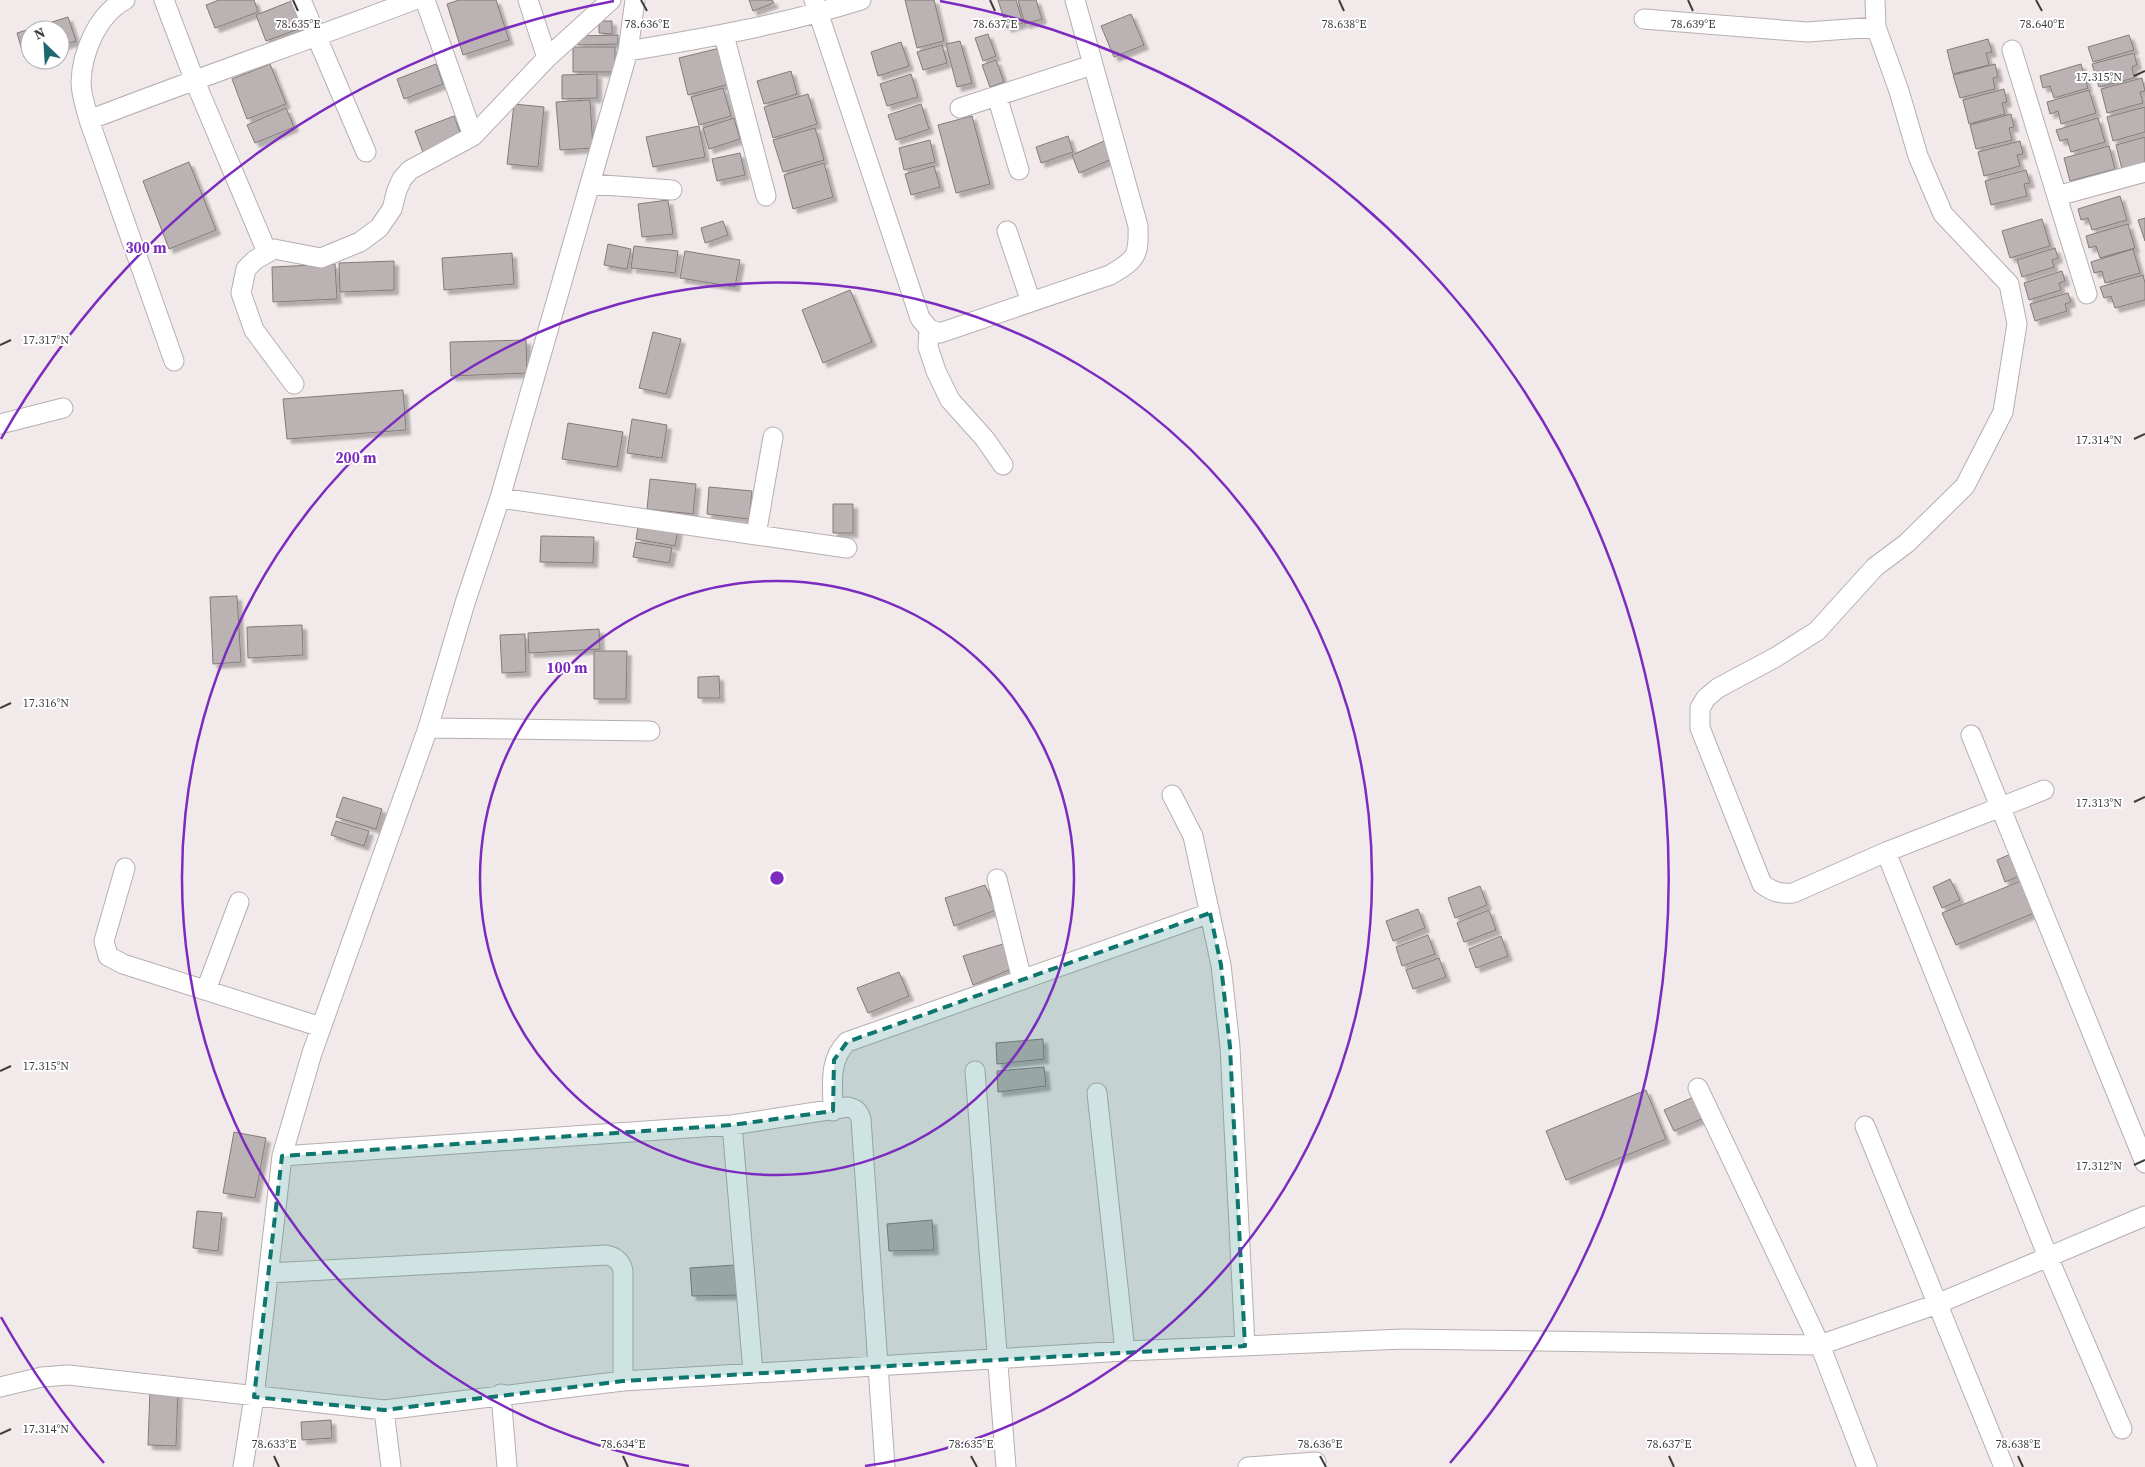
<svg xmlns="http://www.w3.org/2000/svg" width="2145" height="1467" viewBox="0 0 2145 1467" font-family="'Source Serif 4',serif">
<defs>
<filter id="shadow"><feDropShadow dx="4.5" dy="4.5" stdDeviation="1" flood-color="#0004"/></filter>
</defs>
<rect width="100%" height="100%" fill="#f2eaea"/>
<path fill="#bbb3b3" stroke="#827b7a" filter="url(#shadow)" d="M219,0h35l4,12 -43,16 -9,-23z
M294,0l15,25 -43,16 -10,-26z
M459,0h37l13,40 -46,15 -16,-51z
M749,0h23l2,3 -21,8z
M905,0h29l10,41 -27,7z
M998,0h18l7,23 -16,5z
M1018,0h18l6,19 -17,5z
M1131,14l13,31 -30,12 -13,-31z
M68,17l8,24 -16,5v-16h-30v25l-6,2 -7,-24z
M599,21h13v13l-13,-1z
M988,34l8,22 -13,5 -8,-23z
M618,35v9l-40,1v-9z
M2129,35l5,15 -41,12 -5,-15z
M1988,39l4,13 -6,1 3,12 -36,9 -6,-24z
M960,41l12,42 -15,4 -11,-43z
M901,42l8,24 -31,10 -7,-24z
M942,45l5,18 -24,7 -6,-18z
M573,47h42v25h-42z
M724,47l9,36 -45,12 -9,-37z
M2134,53l3,12 -5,2 2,11 -35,9 -7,-23z
M996,60l8,22 -14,5 -8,-22z
M270,64l16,40 -39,15 -15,-40z
M436,64l7,20 -39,15 -7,-20z
M1995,64l3,13 -5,1 2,11 -35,9 -7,-23z
M2081,64l7,24 -34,10 -4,-12 -7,2 -3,-12z
M791,71l6,23 -33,10 -7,-23z
M597,74v24l-35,1v-24z
M911,74l7,23 -31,9 -7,-22z
M2142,78l3,13 -5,1 3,11 -36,10 -6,-24z
M723,88l8,28 -32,9 -8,-28z
M2004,89l3,13 -5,1 3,11 -36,10 -6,-24z
M2089,90l7,23 -35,11 -3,-13 -8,3 -3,-12z
M808,94l9,30 -44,14 -9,-31z
M590,100l3,48 -33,2 -4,-48z
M514,104l30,3 -6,60 -31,-3z
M921,104l8,25 -33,11 -8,-25z
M2145,107v25l-32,9 -6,-24z
M286,108l8,19 -39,16 -8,-18z
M2011,114l3,13 -5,1 3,12 -36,9 -6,-24z
M454,116l9,24 -39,15 -9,-24z
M972,116l18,68 -34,9 -18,-68z
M734,118l6,21 -31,10 -6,-21z
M2098,118l7,24 -34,10 -4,-13 -7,2 -4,-11z
M699,126l6,31 -52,10 -7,-30z
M815,128l9,32 -41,12 -10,-32z
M1068,136l5,16 -32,11 -5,-16z
M2145,137v26l-23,6 -6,-24z
M930,140l5,22 -31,8 -5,-22z
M1104,141l8,18 -33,14 -7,-18z
M2020,141l3,13 -6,1 3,11 -36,10 -6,-24z
M2109,146l6,23 -45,12 -6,-23z
M740,153l5,22 -28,6 -5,-22z
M189,162l27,68 -47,19 -26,-68z
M824,163l9,34 -40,12 -9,-34z
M934,166l6,21 -29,8 -6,-21z
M2026,170l4,13 -6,1 3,12 -36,9 -6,-24z
M2120,196l7,24 -35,10 -4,-12 -7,2 -3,-11z
M668,200l5,34 -31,3 -4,-33z
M2145,218v23l-7,-21z
M2042,219l8,27 -40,12 -8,-27z
M723,221l5,14 -23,8 -4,-15z
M2128,224l7,24 -35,10 -4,-12 -7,2 -3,-12z
M608,244l23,5 -4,20 -23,-4z
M634,246l44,5 -3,22 -44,-5z
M2055,248l3,10 -6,2 2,7 -32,10 -5,-17z
M2133,249l7,24 -35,10 -3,-12 -8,2 -3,-11z
M685,251l55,9 -5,27 -55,-9z
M512,253l2,31 -70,6 -2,-32z
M394,261v29l-54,2 -1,-29z
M335,264l2,35 -64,3 -1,-35z
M2062,271l3,10 -6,2 2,7 -32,10 -5,-17z
M2143,275l2,8v17l-30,8 -4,-12 -7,2 -4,-11z
M850,290l22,52 -49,21 -21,-53z
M2068,293l3,9 -6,2 2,7 -32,10 -5,-17z
M653,332l28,7 -15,55 -27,-6z
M526,340l1,33 -76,3 -1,-34z
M403,390l3,40 -119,9 -4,-40z
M632,419l35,6 -5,33 -35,-5z
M568,423l55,9 -6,35 -55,-8z
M650,479l46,5 -3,30 -46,-5z
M709,487l43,4 -3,28 -42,-5z
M833,504h20v29h-20z
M639,521l39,8 -3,17 -39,-7z
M541,536l53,1 -1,26 -53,-1z
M636,542l36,6 -3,15 -36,-6z
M237,596l4,66 -28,2 -3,-67z
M302,625l1,30 -55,3 -1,-31z
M599,629l1,20 -71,4 -1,-20z
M525,634l1,38 -24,1 -2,-38z
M594,651h33l-1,48h-32z
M719,676l1,22h-22v-21z
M343,797l39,12 -6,20 -40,-12z
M336,821l33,10 -5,15 -33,-11z
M2013,853l9,22 -17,7 -8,-22z
M1950,879l10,21 -18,8 -9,-21z
M2026,879l13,32 -83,34 -14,-32z
M985,885l11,25 -42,16 -9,-28z
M1480,886l7,19 -32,13 -7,-20z
M1418,909l7,19 -32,13 -7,-20z
M1489,910l7,20 -32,12 -7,-19z
M1428,935l7,19 -33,12 -6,-19z
M1501,936l7,20 -32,12 -7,-19z
M1003,944l11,24 -41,17 -10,-29z
M1439,958l7,19 -33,12 -7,-19z
M899,972l10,24 -41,17 -11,-25z
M1043,1039l1,20 -47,5 -1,-21z
M1044,1067l2,19 -48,6 -1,-21z
M1646,1090l20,49 -100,41 -20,-49z
M1696,1096l10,21 -32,14 -10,-21z
M234,1132l32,6 -11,60 -32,-5z
M197,1211l25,2 -4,38 -25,-3z
M932,1220l2,30 -45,1 -2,-27z
M735,1265l2,30 -45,1 -2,-28z
M150,1389h28l-2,57 -28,-1z
M331,1420l1,18 -30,2 -1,-18z"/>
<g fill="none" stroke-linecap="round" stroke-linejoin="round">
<defs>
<path id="minor" d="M125,0c-27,14 -43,52 -44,82 0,13 5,26 8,38l85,241
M164,0l30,79 73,173
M301,0l65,152
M425,0l48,136
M528,0l19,58
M814,0l106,318 9,11 11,4 170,-58c27,-16 29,-19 28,-49l-63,-226
M1875,0l1,27 23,64 19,65 25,58 66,70 8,40 -14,88 -38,74 -58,57 -32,24 -58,64 -41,26 -58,31 -12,10 -6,10v20l62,156c11,8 18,10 31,9l93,-41 158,-62
M1644,19l163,13 69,-5
M724,35l42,161
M2012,50l75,244
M628,51c79,-13 157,-27 233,-51
M997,96l22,74
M960,108l132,-43
M89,120c108,-42 217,-79 325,-120
M590,184l82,6
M2057,196l88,-24
M1007,231l24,71
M929,329l-1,18 8,24 14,29 35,39 18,26
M294,384l-40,-54 -13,-37 5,-24 9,-9 19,-11 47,9 39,-16 19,-14 13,-19 5,-19 5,-11 8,-9 63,-34 74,-78 64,-58
M0,424l63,-16
M500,498l347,50
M756,535l17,-98
M428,728l222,3
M1971,735l174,428
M1172,795l21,41 28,129 9,82 15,299
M1886,852l162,405 74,172
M125,868l-21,73 4,15 15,8 198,63
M997,879l25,101
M206,990l33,-88
M975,1071l31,396
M1698,1088l122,257 47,122
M1097,1093l28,258
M833,1111c0,-26 -5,-50 14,-69l363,-129
M732,1125l21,247
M1865,1126l139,341
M282,1156l450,-31 116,-18c8,2 10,4 13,12l24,348
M269,1273l337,-18c10,2 15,6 17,16v110
M0,1387l42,-10 26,-2 316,35 239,-29 502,-30 278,-12 417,6 117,-41 208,-88
M501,1394l6,73
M384,1410l7,57
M243,1467l11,-70 28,-241 30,-103 116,-325 37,-125 35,-105 128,-447 7,-51
M1248,1467l68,-5"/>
</defs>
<use href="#minor" stroke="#b7afaf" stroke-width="21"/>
<use href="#minor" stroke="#fff" stroke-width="19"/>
</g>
<path fill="#0f766e" fill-opacity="0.2" stroke="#0f766e" stroke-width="4" stroke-dasharray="10 6" stroke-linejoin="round" d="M1210,913l11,52 9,82 15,299 -622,35 -239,29 -130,-13 28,-241 450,-31 101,-14 1,-51 13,-18z"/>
<path fill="none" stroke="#3f3c3c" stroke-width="2" d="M293,0l5,11M641,0l6,11M990,0l5,11M1339,0l5,11M1688,0l5,11M2036,0l6,11M2134,76l11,-5M0,345l11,-5M2134,439l11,-5M0,708l11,-5M2134,802l11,-5M0,1071l11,-5M2134,1165l11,-5M0,1434l11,-5M274,1456l5,11M623,1456l5,11M971,1456l6,11M1320,1456l6,11M1669,1456l5,11M2018,1456l5,11"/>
<g fill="none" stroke="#7b2cbf" stroke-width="2.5">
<circle cx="777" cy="878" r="297"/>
<path d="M689 1466A595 595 0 1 1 865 1466"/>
<path d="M104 1463A892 892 0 0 1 1 1317M1 439A892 892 0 0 1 614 1M940 1A892 892 0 0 1 1450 1463"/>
</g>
<g font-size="12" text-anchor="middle" fill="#3f3c3c" stroke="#fff" stroke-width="4" stroke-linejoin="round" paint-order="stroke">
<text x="298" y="28">78.635°E</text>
<text x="647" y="28">78.636°E</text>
<text x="995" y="28">78.637°E</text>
<text x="1344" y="28">78.638°E</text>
<text x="2042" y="28">78.640°E</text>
<text x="1693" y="28">78.639°E</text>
<text x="2099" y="81">17.315°N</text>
<text x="46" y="344">17.317°N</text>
<text x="2099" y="444">17.314°N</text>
<text x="46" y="707">17.316°N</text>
<text x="2099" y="807">17.313°N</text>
<text x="46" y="1070">17.315°N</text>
<text x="2099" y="1170">17.312°N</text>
<text x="46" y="1433">17.314°N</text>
<text x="274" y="1448">78.633°E</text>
<text x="623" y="1448">78.634°E</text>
<text x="971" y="1448">78.635°E</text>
<text x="1320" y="1448">78.636°E</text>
<text x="1669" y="1448">78.637°E</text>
<text x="2018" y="1448">78.638°E</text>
</g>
<circle cx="777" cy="878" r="8" fill="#7b2cbf" stroke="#fff" stroke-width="2.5"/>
<g font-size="15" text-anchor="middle" font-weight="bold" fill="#7b2cbf" stroke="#fff" stroke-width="4" stroke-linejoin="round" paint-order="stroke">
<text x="146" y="253">300 m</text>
<text x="356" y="463">200 m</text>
<text x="567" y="673">100 m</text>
</g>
<g transform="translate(45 45) rotate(335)"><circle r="24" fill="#ffffff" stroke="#b2b1b1"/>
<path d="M0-4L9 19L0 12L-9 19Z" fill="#1e6971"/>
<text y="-8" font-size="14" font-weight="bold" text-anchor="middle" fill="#3f3c3c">N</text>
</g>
</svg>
